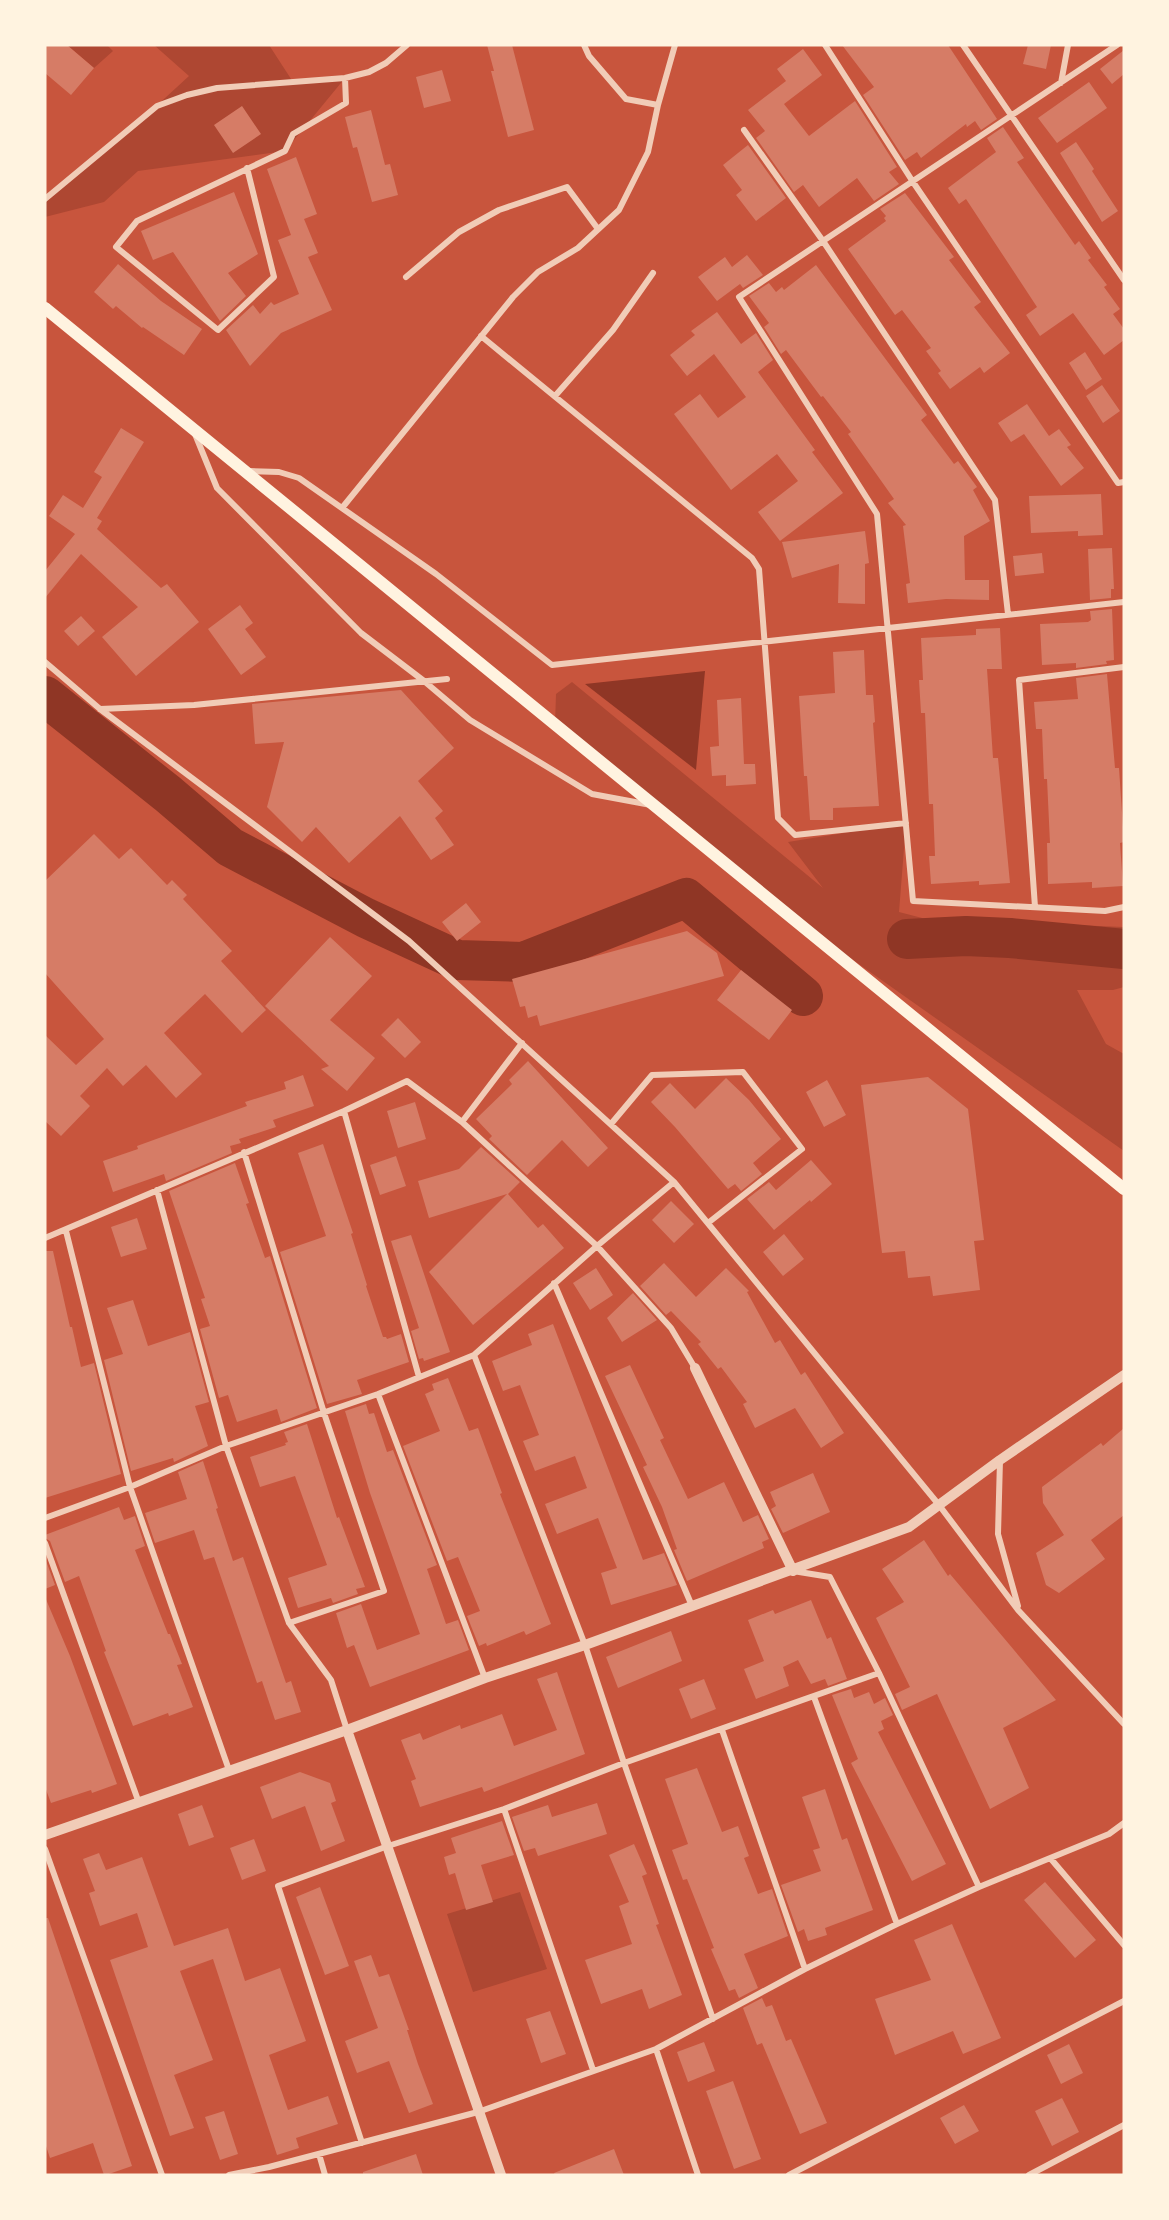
<svg xmlns="http://www.w3.org/2000/svg" width="1169" height="2220" viewBox="0 0 1169 2220" font-family="Raleway,sans-serif">
<rect width="100%" height="100%" fill="#c8553d"/>
<path fill="#ae4732" d="M67,45h40l6,6 -19,17z
M154,45h115l24,37 52,-4 -60,73 -147,20 -34,31 -59,15v-18l95,-78 49,-45z
M572,682l251,206 -35,-46 118,-19 -7,89 27,7 198,8v60l-11,3h-36l29,54 18,10v97l-346,-244 -223,-182 1,-31z
M520,1892l27,77 -74,23 -26,-78z"/>
<path fill="#8f3625" d="M705,671l-9,99 -111,-86z"/>
<g fill="none" stroke-linecap="round" stroke-linejoin="round">
<path stroke="#8f3625" stroke-width="40" d="M45,696l123,98 62,53 136,71 91,42 66,2 163,-64 117,98
M907,939l59,-3 44,2 114,11"/>
</g>
<path fill="#d67c66" d="M45,45h22l27,23 -23,27 -26,-22z
M487,45h25l22,85 -26,7 -17,-66h3z
M842,45h106l49,74 -16,11 -6,-9 -8,6 -1,-3 -45,34 -4,-6 -12,8 -42,-65 11,-8z
M1028,45h23l-5,24 -23,-5z
M803,49l19,26 -38,29 25,32 46,-35 42,66 -8,5 10,12 -25,17 -17,-23 -38,29 -16,-22 -9,7 -38,-54 9,-7 -17,-21 38,-29 -9,-12z
M1124,50v24l-12,10 -12,-15z
M442,70l9,31 -27,7 -8,-31z
M1089,82l18,26 -50,35 -19,-25z
M242,106l19,28 -28,19 -19,-28z
M371,110l14,55 5,-1 8,31 -26,7 -15,-55 -4,1 -8,-31z
M1003,127l21,31 -7,4 58,83 4,-4 12,17 -3,2 19,25 -3,2 16,22 -7,5 11,15v11l-20,15 -31,-42 -33,23 -14,-21 11,-8 -71,-108 -7,5 -11,-16 48,-36 -9,-14z
M1076,142l18,27 -2,2 26,40 -16,11 -42,-69z
M748,145l38,53 -30,23 -20,-26 6,-5 -19,-25z
M296,157l21,57 -13,5 14,34 -10,4 24,53 -51,23 -31,33 -24,-36 27,-25 7,9 11,-12 3,3 25,-11 -21,-54 13,-5 -24,-66z
M234,192l24,62 -30,19 18,23 -26,25 -47,-69 -20,8 -12,-29z
M905,193l49,64 -5,3 32,42 -7,5 36,46 -26,20 -4,-6 -30,22 -12,-16 3,-2 -15,-20 5,-3 -29,-38 -7,5 -47,-66 38,-28 -2,-3 2,-2 -6,-7z
M747,255l16,20 -20,13 -3,-4 -23,17 -19,-24 27,-20 7,10z
M118,264l43,37 41,28 -18,26 -41,-28 -1,1 -26,-22 -3,3 -19,-17z
M816,265l111,150 -6,5 33,44 4,-3 19,26 -4,3 17,31 -26,15 1,44h24v20l-43,-1 -38,4 -2,-19 4,-1 -7,-57 3,-1 -18,-22 6,-4 -46,-65 3,-2 -28,-36 -2,1 -35,-47 -5,4 -17,-27 5,-4 -20,-27 20,-13 7,9 6,-5 2,3z
M717,312l24,32 15,-11 17,27 -15,12 57,78 -3,2 31,41 -63,48 -22,-29 40,-31 -21,-27 -46,36 -57,-76 26,-20 18,24 28,-21 -32,-43 -27,22 -17,-21 25,-20 -4,-4z
M1085,352l17,27 -16,11 -17,-27z
M1102,385l18,26 -17,12 -17,-27z
M1027,404l22,32 10,-7 12,16 -4,2 17,21 -23,18 -37,-52 -13,8 -13,-19z
M121,428l23,14 -47,76 5,3 -5,8 64,59 6,-4 32,38 -63,54 -34,-39 36,-30 -57,-53 -36,44v-27l30,-37 -26,-18 14,-21 20,13 19,-31 -8,-5z
M1101,494l2,41 -25,1v-5l-47,2 -2,-37z
M865,531l4,32 -4,1v40l-27,-1 1,-39 -47,14 -10,-36z
M1112,548l2,41h-3v9l-21,2 -2,-51z
M1042,553l2,20 -29,3 -2,-20z
M240,605l13,18 -8,6 21,28 -25,18 -33,-46z
M1112,609l2,51 -8,1 1,3 -31,4v-5l-34,2 -2,-41 48,-2 3,-2 -1,-9z
M81,616l14,15 -17,15 -14,-15z
M1000,628l2,41h-15l6,89h5l12,125 -31,2v-4l-48,3 -2,-28h6l-2,-52h-4l-4,-91h-4l-2,-33h4l-2,-42 55,-3v-6z
M864,650l2,45h7l2,27 -2,1 6,83 -46,2v12h-23l-3,-44h-3l-5,-80 36,-3 -2,-41z
M1107,674l8,94h4l5,74 -4,1 3,43 -31,2v-6l-44,2 -1,-41h3l-3,-64h-3l-2,-50h-6l-2,-27 44,-3 -2,-21z
M401,690l53,58 -36,33 25,30 -8,7 19,27 -23,15 -31,-44 -51,47 -33,-36 -14,15 -35,-35 17,-65 -29,2 -3,-40z
M741,698l3,66h11l1,20 -30,2v-11l-14,1 -2,-29 9,-1 -2,-46z
M94,834l25,25 12,-11 36,37 5,-5 15,15 -4,4 49,52 -11,10 45,49 -24,23 -37,-39 -41,39 38,41 -26,24 -30,-33 -23,21 -16,-18 -27,28 10,10 -29,30 -16,-15v-86l31,30 28,-26 -59,-66v-92z
M466,903l15,19 -24,19 -15,-19z
M687,931l30,22 7,23 -184,50 -3,-11 -9,3 -3,-12 -5,1 -8,-28z
M330,937l42,39 -42,44 45,38 -28,33 -26,-22 8,-3 -64,-60z
M741,970l51,40 -23,30 -52,-40z
M398,1018l23,24 -16,16 -24,-23z
M528,1061l80,87 -20,19 -26,-27 -35,35 -38,-36 3,-3 -16,-17 36,-35 -3,-4z
M303,1075l11,31 -41,14 3,7 -37,12 2,4 -11,3 2,7 -66,28 -2,-7 -51,18 -10,-31 35,-12 -1,-3 110,-40 -2,-4 41,-13 -2,-7z
M928,1077l40,32 16,131 -10,1 6,49 -47,6 -3,-20 -22,2 -3,-27 -23,2 -21,-168z
M726,1078l23,22 32,39 -28,24 9,11 -21,17 -6,-7 -7,5 -53,-62 -24,-25 19,-19 25,26z
M827,1080l19,35 -22,12 -18,-35z
M415,1102l11,37 -28,9 -11,-37z
M323,1144l30,89 -2,1 16,51 -1,1 17,51h3l1,2 14,-5 8,28 -52,18 5,14 -35,10 -47,-152 46,-16 -28,-83z
M481,1147l39,35 -12,12 30,34 5,-4 21,24 -91,77 -44,-53 78,-78 -78,24 -11,-37 41,-12z
M396,1156l10,30 -26,9 -10,-30z
M811,1160l21,24 -21,18 -1,-2 -36,30 -27,-31 22,-17 7,8z
M235,1163l14,40 -3,1 19,54 5,-2 47,152 -36,14 -4,-13 -40,13 -9,-27 -9,3 -19,-69 10,-3 -9,-27 4,-1 -36,-107z
M671,1201l23,23 -20,19 -22,-23z
M137,1218l10,31 -26,8 -10,-30z
M784,1234l20,25 -21,17 -20,-24z
M411,1235l39,117 -26,9 -1,-3 -4,1 -8,-28 8,-3 -28,-87z
M45,1251h8l17,76h2l9,40 13,-4 27,111 -76,24z
M664,1263l32,34 30,-29 23,23 -2,1 28,51 5,-3 21,35 4,-3 39,61 -23,15 -26,-40 -40,20 -12,-24 4,-2 -26,-35 -3,2 -20,-25 3,-2 -30,-31 -5,4 -26,-29z
M596,1268l17,27 -23,15 -17,-27z
M633,1293l24,27 -35,22 -15,-24z
M133,1300l15,46 42,-14 19,70 -14,4 13,40 -34,16 -1,-4 -42,13 -27,-111 19,-6 -16,-46z
M553,1324l90,236 21,-7 13,32 -66,20 -10,-32 16,-5 -19,-50 -41,16 -12,-30 42,-16 -12,-32 -40,15 -12,-30 16,-6 -19,-50 -17,6 -11,-30 40,-16 -4,-11z
M630,1365l34,73 -4,2 28,59 36,-17 19,40 15,-7 11,24 -7,3 2,6 -77,33 -13,-31 3,-1 -15,-42 -19,-40 4,-2 -42,-89z
M448,1378l21,53 9,-3 24,65 -2,1 51,130 -25,11 -2,-4 -37,15 -1,-3 -7,3 -12,-30 13,-5 -22,-54 -11,4 -44,-115 37,-15 -15,-37 9,-4 -2,-6z
M366,1404l3,10 5,-1 13,39 6,-2 44,115 -10,4 19,55 12,-4 11,30 -99,37 -16,-42 -7,3 -11,-35 25,-9 16,46 43,-16 -50,-141 -25,-82z
M307,1424l30,94 2,-1 26,70 -9,2 2,5 -25,9 -2,-5 -33,10 -10,-30 39,-13 -32,-89 -35,11 -10,-30 36,-12 -1,-2 3,-1 -4,-10z
M1124,1428v87l-33,25 14,19 -46,34 -13,-8 -10,-32 28,-18 -21,-32 -1,-16 59,-44 2,3z
M203,1461l15,47 -2,1 17,52 10,-4 43,126 5,-2 10,31 -26,8 -13,-39 -5,2 -43,-126 -10,3 -10,-30 -39,13 -10,-30 42,-14 -9,-27z
M813,1473l17,39 -47,21 -12,-24 5,-3 -6,-14z
M119,1507l5,13 11,-4 10,30 -10,4 33,84h2l12,30 -5,1 16,42 -24,9 -1,-3 -35,13 -29,-74 2,-1 -27,-75 -14,6 -15,-41 -5,-3v-3z
M924,1540l24,36 2,-2 106,126 -53,28 26,60 -39,21 -53,-115 -35,16 -7,-16 15,-7 -34,-69 28,-16 -22,-33z
M45,1558l10,27 -10,4z
M45,1597l25,59 47,128 -25,9 -1,-3 -40,13 -6,-16z
M811,1600l16,39 4,-2 16,42 -19,7 -3,-7 -14,5 -13,-24 -15,7 6,19 -33,13 -12,-30 20,-8 -16,-41 25,-10 2,4z
M671,1631l11,30 -64,27 -12,-31z
M557,1672l28,82 -101,38 -2,-5 -62,20 -9,-26 5,-2 -15,-39 19,-7 3,7 37,-15 1,4 41,-15 12,32 43,-16 -20,-51z
M704,1679l12,30 -25,10 -12,-30z
M851,1689l3,9 15,-6 5,12 11,-6 8,17 -12,6 3,8 -6,3 68,132 -34,17 -61,-118 7,-4 -26,-64z
M697,1768l25,64 16,-6 11,30 -5,2 14,36 14,-5 16,47 -44,18 14,34 -19,10 -4,-9 -6,2 -18,-42 3,-1 -27,-69 -4,1 -11,-30 16,-6 -23,-65z
M300,1772l30,11 6,18 -5,2 14,38 -24,10 -16,-45 -33,13 -12,-32z
M825,1789l17,51 5,-2 26,72 -48,18 2,7 -19,6 -4,-12 -6,3 -17,-47 40,-14 -8,-21 7,-2 -18,-51z
M597,1803l10,31 -69,22 -3,-8 -11,3 -12,-34 36,-12 4,12z
M202,1805l12,32 -25,9 -11,-32z
M502,1821l12,34 -33,10 12,37 -27,8 -11,-37 -6,2 -5,-18 12,-4 -5,-15z
M254,1839l12,32 -24,9 -12,-32z
M634,1844l13,30 -5,2 17,48 -3,1 26,70 -33,14 -7,-20 -41,15 -16,-44 47,-16 -13,-38 10,-4 -20,-47z
M99,1853l7,17 36,-13 32,89 54,-18 17,53 35,-13 26,73 -37,14 19,55 40,-14 10,28 -42,14 3,10 -22,7 -64,-196 -33,12 33,89 -39,15 20,53 -24,8 -60,-176 38,-13 -11,-34 -37,13 -11,-33 6,-2 -12,-32z
M1045,1882l51,58 -21,18 -51,-58z
M320,1887l29,79 -24,9 -29,-78z
M45,1918h3l84,248 -26,9h-2l-11,-32 -43,15 -5,-15z
M952,1924l49,114 -38,16 -10,-23 -58,24 -20,-56 56,-19 -17,-40z
M371,1955l8,22 10,-3 20,56h-2l11,34 15,40 -24,9 -20,-52 -32,12 -12,-32 33,-13 -24,-67z
M762,1998l4,9 6,-2 14,36 5,-2 36,84 -27,11 -38,-91 -5,2 -14,-37z
M550,2011l16,43 -25,9 -15,-44z
M704,2042l11,29 -27,11 -11,-30z
M1069,2044l14,29 -22,11 -14,-29z
M733,2081l28,78 -27,10 -28,-78z
M1062,2098l17,34 -27,14 -17,-35z
M964,2105l15,26 -24,13 -15,-26z
M224,2111l14,43 -18,6 -15,-43z
M614,2149l10,26h-69l-1,-2z
M416,2154l7,21h-60v-3z"/>
<g fill="none" stroke-linecap="round" stroke-linejoin="round">
<path stroke="#f1ccb7" stroke-width="6" d="M584,45l5,11 37,43 32,6
M825,45l88,137 205,301 6,-1
M963,45l161,235
M1117,45l-378,252 138,217 36,387 192,10 19,-4
M1061,83l7,-38
M744,130l79,111 172,259 13,114
M247,168l27,109 -56,53 -102,-83 21,-26 148,-70 8,-17 53,-31 -1,-25
M45,199l112,-93 30,-11 30,-7 128,-10 24,-6 17,-9 21,-18
M406,277l53,-45 40,-22 68,-23 31,42
M481,336l271,222 7,11 19,249 17,17 111,-12
M555,396l58,-66 40,-57
M195,434l22,54 144,145 63,48 46,39 122,74 59,11
M249,471l30,1 20,6 137,96 116,91 572,-63
M342,508l171,-211 25,-25 40,-24 41,-38 29,-58 10,-47 17,-60
M45,662l55,47 309,232 265,241 265,323 79,105 106,114
M100,709l94,-4 253,-26
M1035,907l-16,-227 105,-13
M344,1111l75,266
M462,1122l60,-79
M611,1124l41,-49 91,-3 59,77 -94,74
M244,1152l80,261 60,178 -95,32
M157,1190l69,256 63,177 42,57 16,50
M66,1231l64,256 99,283
M45,1238l299,-127 63,-30 55,41 135,124 74,82 24,40
M554,1283l138,323
M474,1355l111,290 39,118 89,256
M378,1394l107,284
M1000,1460l-2,74 20,72
M45,1518l85,-31 96,-41 152,-52 96,-39 123,-109 77,-64
M45,1543l94,260
M793,1571l37,6 49,96 100,214
M814,1697l83,227
M722,1730l83,239
M504,1809l89,261
M45,1849l117,326
M1051,1859l73,86
M656,2049l42,126
M362,2143l-84,-257 110,-40 116,-37 120,-46 255,-90
M319,2154l6,21
M229,2175l40,-8 209,-55 178,-63 149,-80 92,-45 82,-37 130,-53 15,-11
M789,2175l335,-174
M1029,2175l95,-50"/>
<path stroke="#f1ccb7" stroke-width="10" d="M695,1368l98,203
M347,1730l154,445
M45,1835l302,-105 138,-52 100,-33 324,-118 91,-67 124,-85"/>
<path stroke="#fff3e0" stroke-width="12" d="M45,308l1079,881"/>
</g>
<rect width="1169" height="2220" fill="none" stroke="#fff3e0" stroke-width="93"/>
</svg>
